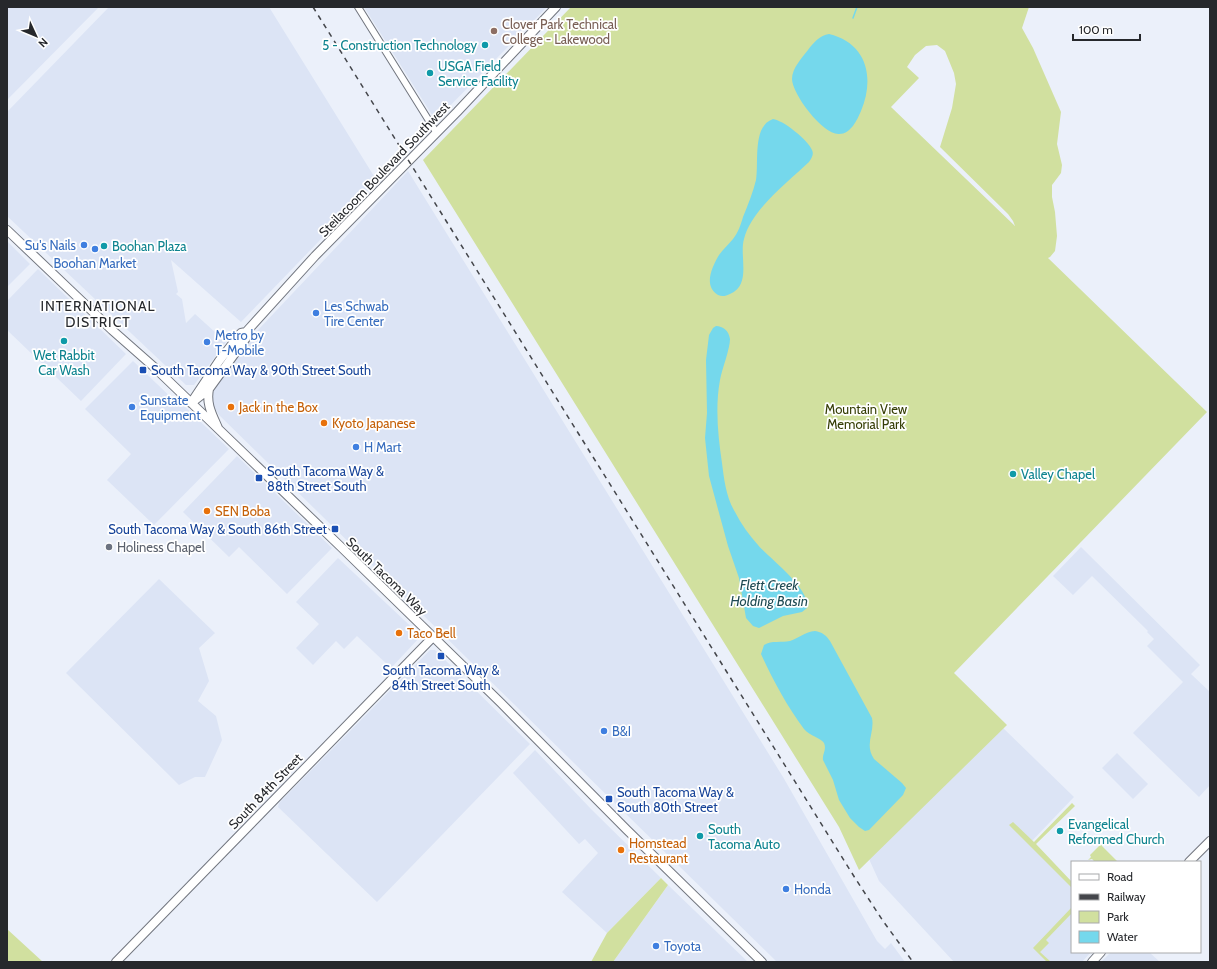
<svg xmlns="http://www.w3.org/2000/svg" width="1217" height="969" viewBox="0 0 1217 969" font-family="Cabin,sans-serif">
<rect width="100%" height="100%" fill="#ebf0fa"/>
<path fill="#dce4f5" d="M7,7h92l-92,93z
M109,7h160l108,174 -136,141 -70,-62 7,32 -2,2 6,5 4,24 9,-9 31,28 -32,43h-8l-179,-169v-104z
M364,7h183l-108,110 -3,1h-2z
M408,171l375,606 94,164 8,8 6,-6 14,19h-128l-558,-547 -5,-8 -2,-6 1,-9 30,-46z
M7,241l23,23 -23,23z
M38,269l88,85 -45,47 -74,-71v-29z
M133,361l46,44 2,-2 48,46 -75,76 -47,-45 24,-26 -46,-45z
M237,456l95,92 -45,46 -48,-47 -10,10 -46,-45z
M1081,547l119,118 -9,9 19,18v93l-11,12 -66,-64 50,-51 -36,-36 7,-7 -7,-7 1,-1 -56,-55 -19,19 -20,-19z
M338,558l83,78 -30,32 -34,-32 -13,13 -8,-8 -23,24 -17,-17 23,-24 -23,-22z
M159,579l56,54 -16,15 10,33 -11,20 18,15 6,24 -17,37h-10l-16,8 -113,-112z
M430,650h5l95,94 -153,158 -99,-95 1,-4z
M1000,725l74,72 -45,47 43,41v67h19l-9,10h-128l-75,-81 -10,-22z
M535,750l56,59 70,69 -54,55 -45,-41 36,-39 -13,-14 -6,5 -66,-71z
M1117,753l31,31 -15,15 -31,-31z
M668,885l80,77h-135z
M1111,952h38l11,10h-59z"/>
<path fill="#d1e09f" fill-rule="evenodd" d="M571,7h458l-7,21 11,20 28,64 -4,32 5,21 -1,8 -9,12v12l3,15 2,24 -2,15 -5,6 -2,1 159,154 -253,261 53,52 -148,145 -20,-43 -416,-667zM937,45l8,6 9,22 2,11 -4,24 -12,39 68,67 5,7 2,5 -124,-119 28,-29 -12,-11 8,-12 11,-9z
M1072,803l3,3 -39,38 36,38v6l-63,-63 4,-3 21,20z
M1103,842v1l-1,3 15,15 -1,1h-21l-3,-3 -4,1 3,-3 -1,-2z
M661,878l7,7 -55,77h-22l16,-29z
M1072,907v6l-26,27 3,3 -9,9 11,10h-4l-14,-14z
M7,929l36,33h-36z"/>
<path fill="#75d8ec" d="M829,34c38,9 46,44 32,77 -4,9 -10,23 -22,23 -16,1 -47,-40 -47,-55 0,-11 10,-21 16,-29 5,-7 12,-15 21,-16z
M773,119c10,1 35,21 39,31 2,4 0,8 -3,12 -21,20 -58,48 -65,77 -5,17 8,46 -14,55 -4,2 -8,3 -12,1 -15,-9 -6,-28 1,-40 4,-6 10,-11 14,-16 5,-6 8,-15 10,-22 5,-12 10,-25 13,-37 3,-17 -4,-54 17,-61z
M716,326c7,0 13,5 14,13 0,10 -8,30 -10,41 -5,27 -2,56 2,83 2,16 4,34 13,49 6,12 14,23 23,33 11,13 53,44 49,63l-5,4 -19,4 -24,12 -6,-2 -7,-8 -7,-40 -11,-32 -19,-70 -4,-38 2,-25 -1,-53 3,-25 4,-7z
M815,631c7,1 11,4 15,10l42,77c3,15 -8,26 2,41l28,24 4,5 -3,7 -34,35 -4,1 -6,-4 -9,-9 -11,-18 -6,-20 -10,-20c-1,-6 4,-10 1,-17 -3,-5 -14,-7 -20,-14 -17,-23 -31,-49 -43,-75l3,-9c8,-5 17,-2 26,-4 9,-3 15,-9 25,-10z"/>
<g fill="none" stroke-linecap="round" stroke-linejoin="round">
<path stroke="#75d8ec" stroke-width="1.5" d="M853,18l4,-11"/>
<defs>
<path id="minor" d="M358,7l78,125"/>
<path id="major" d="M7,230l105,100 42,37 186,179 161,157 126,127 135,132
M209,389c-3,15 3,25 9,39
M195,400l14,-11 37,-51v-6
M191,403l28,-42 22,-28 5,-1 69,-76 142,-144 99,-105
M1189,862l21,-21
M116,962l317,-325
M1092,962l9,-10"/>
</defs>
<use href="#minor" stroke="#72767f" stroke-width="8"/>
<use href="#major" stroke="#72767f" stroke-width="10"/>
<use href="#minor" stroke="#fff" stroke-width="6"/>
<use href="#major" stroke="#fff" stroke-width="8"/>
<path stroke="#44464b" stroke-width="1.5" stroke-dasharray="5 5" stroke-linecap="butt" d="M313,7l542,871 28,43 30,41"/>
</g>
<circle fill="#8d6e63" stroke="#fff" stroke-width="1.5" cx="494" cy="31" r="4"/>
<g fill="#0f9aa8" stroke="#fff" stroke-width="1.5">
<circle cx="485" cy="45" r="4"/>
<circle cx="430" cy="73" r="4"/>
<circle cx="104" cy="246" r="4"/>
<circle cx="64" cy="341" r="4"/>
<circle cx="1013" cy="474" r="4"/>
<circle cx="1060" cy="831" r="4"/>
<circle cx="700" cy="836" r="4"/>
</g>
<g fill="#3f7fe0" stroke="#fff" stroke-width="1.5">
<circle cx="84" cy="245" r="4"/>
<circle cx="95" cy="249" r="4"/>
<circle cx="316" cy="313" r="4"/>
<circle cx="207" cy="342" r="4"/>
<circle cx="132" cy="407" r="4"/>
<circle cx="356" cy="447" r="4"/>
<circle cx="604" cy="731" r="4"/>
<circle cx="786" cy="889" r="4"/>
<circle cx="656" cy="946" r="4"/>
</g>
<g fill="#1a4fb4" stroke="#fff" stroke-width="1.5">
<rect x="139" y="366" width="8" height="8" rx="2"/>
<rect x="255" y="474" width="8" height="8" rx="2"/>
<rect x="331" y="525" width="8" height="8" rx="2"/>
<rect x="437" y="652" width="8" height="8" rx="2"/>
<rect x="605" y="795" width="8" height="8" rx="2"/>
</g>
<g fill="#e8710a" stroke="#fff" stroke-width="1.5">
<circle cx="231" cy="407" r="4"/>
<circle cx="324" cy="423" r="4"/>
<circle cx="207" cy="511" r="4"/>
<circle cx="399" cy="633" r="4"/>
<circle cx="621" cy="850" r="4"/>
</g>
<circle fill="#6b7280" stroke="#fff" stroke-width="1.5" cx="109" cy="547" r="4"/>
<g text-anchor="middle" stroke-width="3.5" stroke-linejoin="round" paint-order="stroke">
<g font-size="13" fill="#785e54" stroke="#fff" text-anchor="start">
<text x="502" y="29">Clover Park Technical<tspan x="502" dy="15">College - Lakewood</tspan></text>
</g>
<g font-size="13" fill="#0d838f" stroke="#fff" text-anchor="start">
<text x="477" y="50" text-anchor="end">5 - Construction Technology</text>
<text x="438" y="71">USGA Field<tspan x="438" dy="15">Service Facility</tspan></text>
<text x="112" y="251">Boohan Plaza</text>
<text x="64" y="360" text-anchor="middle">Wet Rabbit<tspan x="64" dy="15">Car Wash</tspan></text>
<text x="1021" y="479">Valley Chapel</text>
<text x="1068" y="829">Evangelical<tspan x="1068" dy="15">Reformed Church</tspan></text>
<text x="708" y="834">South<tspan x="708" dy="15">Tacoma Auto</tspan></text>
</g>
<g font-size="13" fill="#26282c" stroke="#fff">
<text transform="translate(384 169) rotate(-46)" y="5">Steilacoom Boulevard Southwest</text>
<text transform="translate(387 576) rotate(44)" y="5">South Tacoma Way</text>
<text transform="translate(265 791) rotate(-46)" y="5">South 84th Street</text>
</g>
<g font-size="13" fill="#366cbe" stroke="#fff" text-anchor="start">
<text x="76" y="250" text-anchor="end">Su's Nails</text>
<text x="95" y="268" text-anchor="middle">Boohan Market</text>
<text x="324" y="311">Les Schwab<tspan x="324" dy="15">Tire Center</tspan></text>
<text x="215" y="340">Metro by<tspan x="215" dy="15">T-Mobile</tspan></text>
<text x="140" y="405">Sunstate<tspan x="140" dy="15">Equipment</tspan></text>
<text x="364" y="452">H Mart</text>
<text x="612" y="736">B&amp;I</text>
<text x="794" y="894">Honda</text>
<text x="664" y="951">Toyota</text>
</g>
<g font-size="13" fill="#164399" stroke="#fff" text-anchor="start">
<text x="151" y="375">South Tacoma Way &amp; 90th Street South</text>
<text x="267" y="476">South Tacoma Way &amp;<tspan x="267" dy="15">88th Street South</tspan></text>
<text x="327" y="534" text-anchor="end">South Tacoma Way &amp; South 86th Street</text>
<text x="441" y="675" text-anchor="middle">South Tacoma Way &amp;<tspan x="441" dy="15">84th Street South</tspan></text>
<text x="617" y="797">South Tacoma Way &amp;<tspan x="617" dy="15">South 80th Street</tspan></text>
</g>
<g font-size="13" fill="#c56008" stroke="#fff" text-anchor="start">
<text x="239" y="412">Jack in the Box</text>
<text x="332" y="428">Kyoto Japanese</text>
<text x="215" y="516">SEN Boba</text>
<text x="407" y="638">Taco Bell</text>
<text x="629" y="848">Homstead<tspan x="629" dy="15">Restaurant</tspan></text>
</g>
<g font-size="13" fill="#353d05" stroke="#fff">
<text x="866" y="414">Mountain View<tspan x="866" dy="15">Memorial Park</tspan></text>
</g>
<g font-size="13" fill="#5b616d" stroke="#fff" text-anchor="start">
<text x="117" y="552">Holiness Chapel</text>
</g>
<g font-size="14" letter-spacing="1" fill="#26282c" stroke="#fff">
<text x="98" y="311">INTERNATIONAL<tspan x="98" dy="16">DISTRICT</tspan></text>
</g>
<g font-size="14" font-style="italic" fill="#1f4b54" stroke="#fff">
<text x="769" y="590">Flett Creek<tspan x="769" dy="16">Holding Basin</tspan></text>
</g>
</g>
<rect width="1217" height="969" fill="none" stroke="#26282c" stroke-width="16"/>
<rect x="1071" y="861" width="130" height="92" fill="#ffffff" stroke="#a8a9ab"/>
<rect x="1079" y="874" width="20" height="6" fill="#ffffff" stroke="#a8a9ab"/>
<text x="1107" y="881" font-size="12" fill="#26282c">Road</text>
<rect x="1079" y="894" width="20" height="6" fill="#44464b" stroke="#a8a9ab"/>
<text x="1107" y="901" font-size="12" fill="#26282c">Railway</text>
<rect x="1079" y="911" width="20" height="12" fill="#d1e09f" stroke="#a8a9ab"/>
<text x="1107" y="921" font-size="12" fill="#26282c">Park</text>
<rect x="1079" y="931" width="20" height="12" fill="#75d8ec" stroke="#a8a9ab"/>
<text x="1107" y="941" font-size="12" fill="#26282c">Water</text>
<g transform="translate(36 36) rotate(134)" stroke="#ffffff" stroke-width="3" paint-order="stroke">
<path d="M0-3L7 15L0 10L-7 15Z" fill="#26282c"/>
<text y="-6" font-size="11" font-weight="bold" text-anchor="middle" fill="#26282c">N</text>
</g>
<path d="M1073 34v6h67v-6" fill="none" stroke="#26282c" stroke-width="2"/>
<text x="1079" y="34" font-size="12" fill="#26282c" stroke="#ffffff" stroke-width="3" paint-order="stroke">100 m</text>
</svg>
